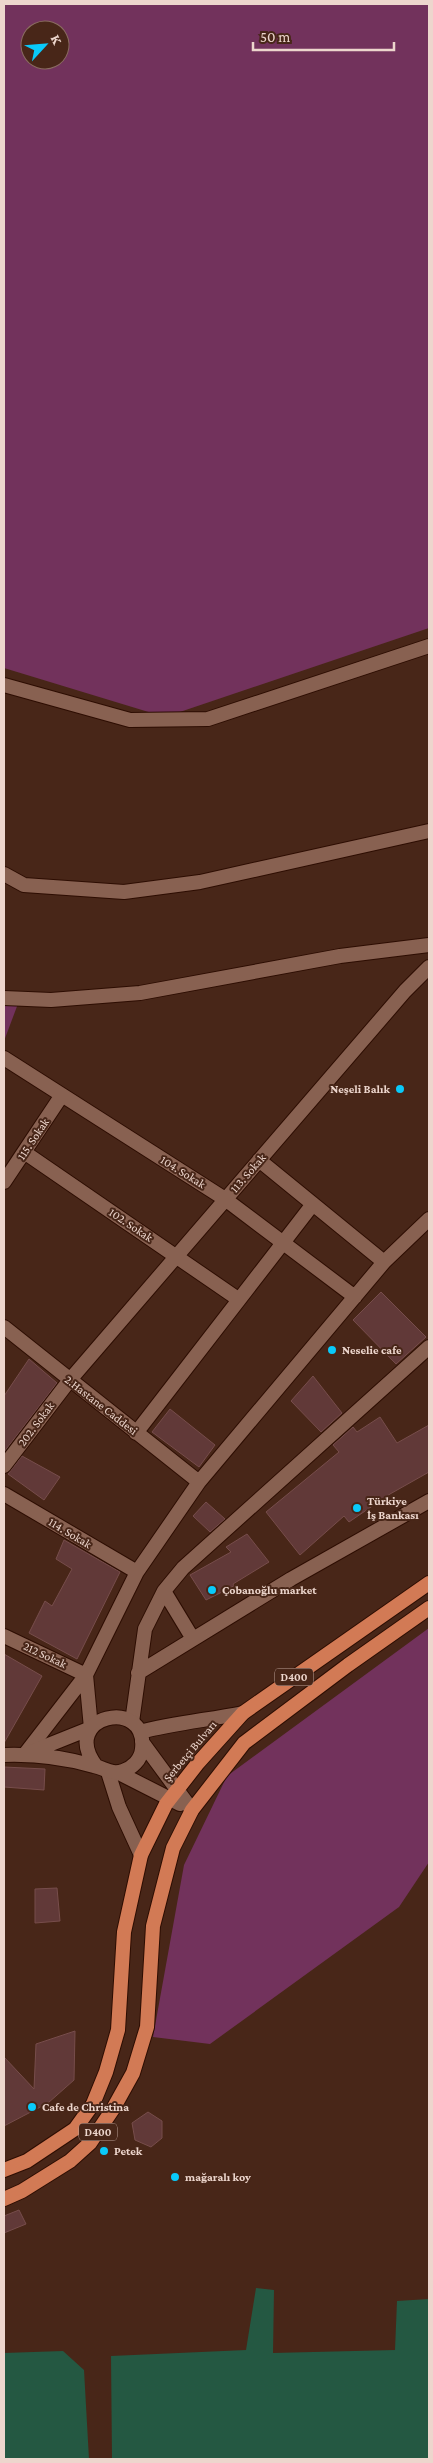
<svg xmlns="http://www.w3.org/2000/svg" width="433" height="2463" viewBox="0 0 433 2463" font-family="'Crimson Pro',serif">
<rect width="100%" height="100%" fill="#482618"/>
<path fill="#72325c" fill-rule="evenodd" d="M4,4h425v624l-264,89 -161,-49zM30,30h30v30h-30z
M4,999l15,2 -15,40z
M429,1628v234l-30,45 -189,137 -57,-7 31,-172 43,-89z"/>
<path fill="#245842" d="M256,2288l18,2 -1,63 122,-3 2,-49 32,-2v160h-317l-1,-103 135,-6z
M63,2351l21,19 5,89h-85v-106z"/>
<path fill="#613938" stroke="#774d4b" d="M381,1292l45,45 -30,27 -43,-44z
M29,1359l28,24 -53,69v-56z
M313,1376l29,37 -21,19 -30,-31z
M170,1409l45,36 -16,22 -47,-35z
M380,1417l17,26 32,-18v47l-39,22 -41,28 -5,-6 -44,39 -34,-43 73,-60 -6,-7 20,-18 4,5z
M22,1456l38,21 -16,23 -36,-26z
M206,1502l19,17 -15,13 -17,-16z
M247,1534l22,28 -36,22 1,2 -28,14 -16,-25 41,-23 -5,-5z
M64,1540l56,32 -43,87 -48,-26 16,-32 7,5 20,-37 -16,-10z
M4,1654l38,22 -38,67z
M4,1767l41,2 -1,21 -40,-3z
M57,1888l3,33 -25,2v-34z
M75,2031l-1,49 -26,23 -44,23v-69l30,32 2,-45z
M148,2112l14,9v17l-11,9 -16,-7 -3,-17z
M19,2210l7,14 -22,9v-17z"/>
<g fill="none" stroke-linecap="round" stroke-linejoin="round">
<defs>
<path id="minor" d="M4,685l126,35 78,-1 221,-73
M4,874l20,11 100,7 76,-10 229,-51
M4,998l47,2 89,-7 200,-37 89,-11
M4,1058l221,141 130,98
M24,1152l214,147
M259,1160l125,102
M4,1182l58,-87
M4,1327l195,155
M136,1433l177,-229
M4,1466l65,-85 336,-390 24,-24
M4,1494l133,78
M164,1591l29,48
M4,1636l82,39 -61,79
M138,1673l153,-94 138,-78
M132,1722l13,-93 19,-38 19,-23 246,-221
M91,1728l-5,-53 51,-103 62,-90 185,-220 45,-43
M108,1772l11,35 22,48"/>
<path id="tertiary" d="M140,1732c34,-9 68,-12 103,-19
M142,1742l50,68
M26,1754l65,-26
M4,1755c29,-1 62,3 90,11 11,2 17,9 29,5 9,-3 18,-11 19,-22 6,-53 -84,-34 -46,17
M119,1773l61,31"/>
<path id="trunk" d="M4,2170l23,-9 48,-32 18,-25 13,-32 12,-42 6,-98 17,-77 25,-51 32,-41 45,-50 186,-130
M4,2199l18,-8 48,-30 20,-18 23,-34 20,-36 14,-46 6,-101 20,-78 19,-38 52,-67 104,-78 81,-57"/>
</defs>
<use href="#minor" stroke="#2d0d02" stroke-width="16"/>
<use href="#tertiary" stroke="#2d0d02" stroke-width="16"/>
<use href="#trunk" stroke="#2d0d02" stroke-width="16"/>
<use href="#minor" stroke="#886151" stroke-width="14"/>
<use href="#tertiary" stroke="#886151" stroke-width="14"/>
<use href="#trunk" stroke="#d27a55" stroke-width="14"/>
</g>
<g fill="#09cafa" stroke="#482618" stroke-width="2">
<circle cx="400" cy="1089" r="5"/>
<circle cx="332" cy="1350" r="5"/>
<circle cx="357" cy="1508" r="5"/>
<circle cx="212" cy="1590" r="5"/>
<circle cx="32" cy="2107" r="5"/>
<circle cx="104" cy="2151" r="5"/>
<circle cx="175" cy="2177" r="5"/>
</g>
<g text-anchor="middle" stroke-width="4" stroke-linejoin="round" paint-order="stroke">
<g fill="#482618" stroke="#bca197" stroke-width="1">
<rect x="275" y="1668.5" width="38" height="17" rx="4"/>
<rect x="79" y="2123.5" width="38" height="17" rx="4"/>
</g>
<g font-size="11" font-weight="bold" fill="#edd6cd">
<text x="294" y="1681">D400</text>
<text x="98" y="2136">D400</text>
</g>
<g font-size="12" font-weight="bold" fill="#edd6cd" stroke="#482618" text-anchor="start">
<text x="390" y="1093" text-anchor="end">Neşeli Balık</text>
<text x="342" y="1354">Neselie cafe</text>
<text x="367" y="1505">Türkiye<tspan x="367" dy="14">İş Bankası</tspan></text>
<text x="222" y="1594">Çobanoğlu market</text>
<text x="42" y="2111">Cafe de Christina</text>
<text x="114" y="2155">Petek</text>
<text x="185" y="2181">mağaralı koy</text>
</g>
<g font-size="12" fill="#edd6cd" stroke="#482618">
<text transform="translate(33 1139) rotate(-56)" y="4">115. Sokak</text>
<text transform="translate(183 1172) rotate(32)" y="4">104. Sokak</text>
<text transform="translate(248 1173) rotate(-49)" y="4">113. Sokak</text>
<text transform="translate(131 1225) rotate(34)" y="4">102. Sokak</text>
<text transform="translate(101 1405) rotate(38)" y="4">2.Hastane Caddesi</text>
<text transform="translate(36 1424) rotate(-53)" y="4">202. Sokak</text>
<text transform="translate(70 1533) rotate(31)" y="4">114. Sokak</text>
<text transform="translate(45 1655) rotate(25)" y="4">212 Sokak</text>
<text transform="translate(190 1751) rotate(-50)" y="4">Şerbetçi Bulvarı</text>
</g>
</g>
<rect width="433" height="2463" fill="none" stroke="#edd6cd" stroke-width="10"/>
<g transform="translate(45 45) rotate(64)"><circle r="24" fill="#482618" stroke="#8a6c60"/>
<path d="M0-4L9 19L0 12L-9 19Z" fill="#09cafa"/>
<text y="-8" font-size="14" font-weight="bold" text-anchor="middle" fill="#edd6cd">K</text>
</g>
<path d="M253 42v8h141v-8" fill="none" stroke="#edd6cd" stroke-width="2.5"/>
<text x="260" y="42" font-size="15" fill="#edd6cd" stroke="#482618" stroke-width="4" paint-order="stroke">50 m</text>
</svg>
